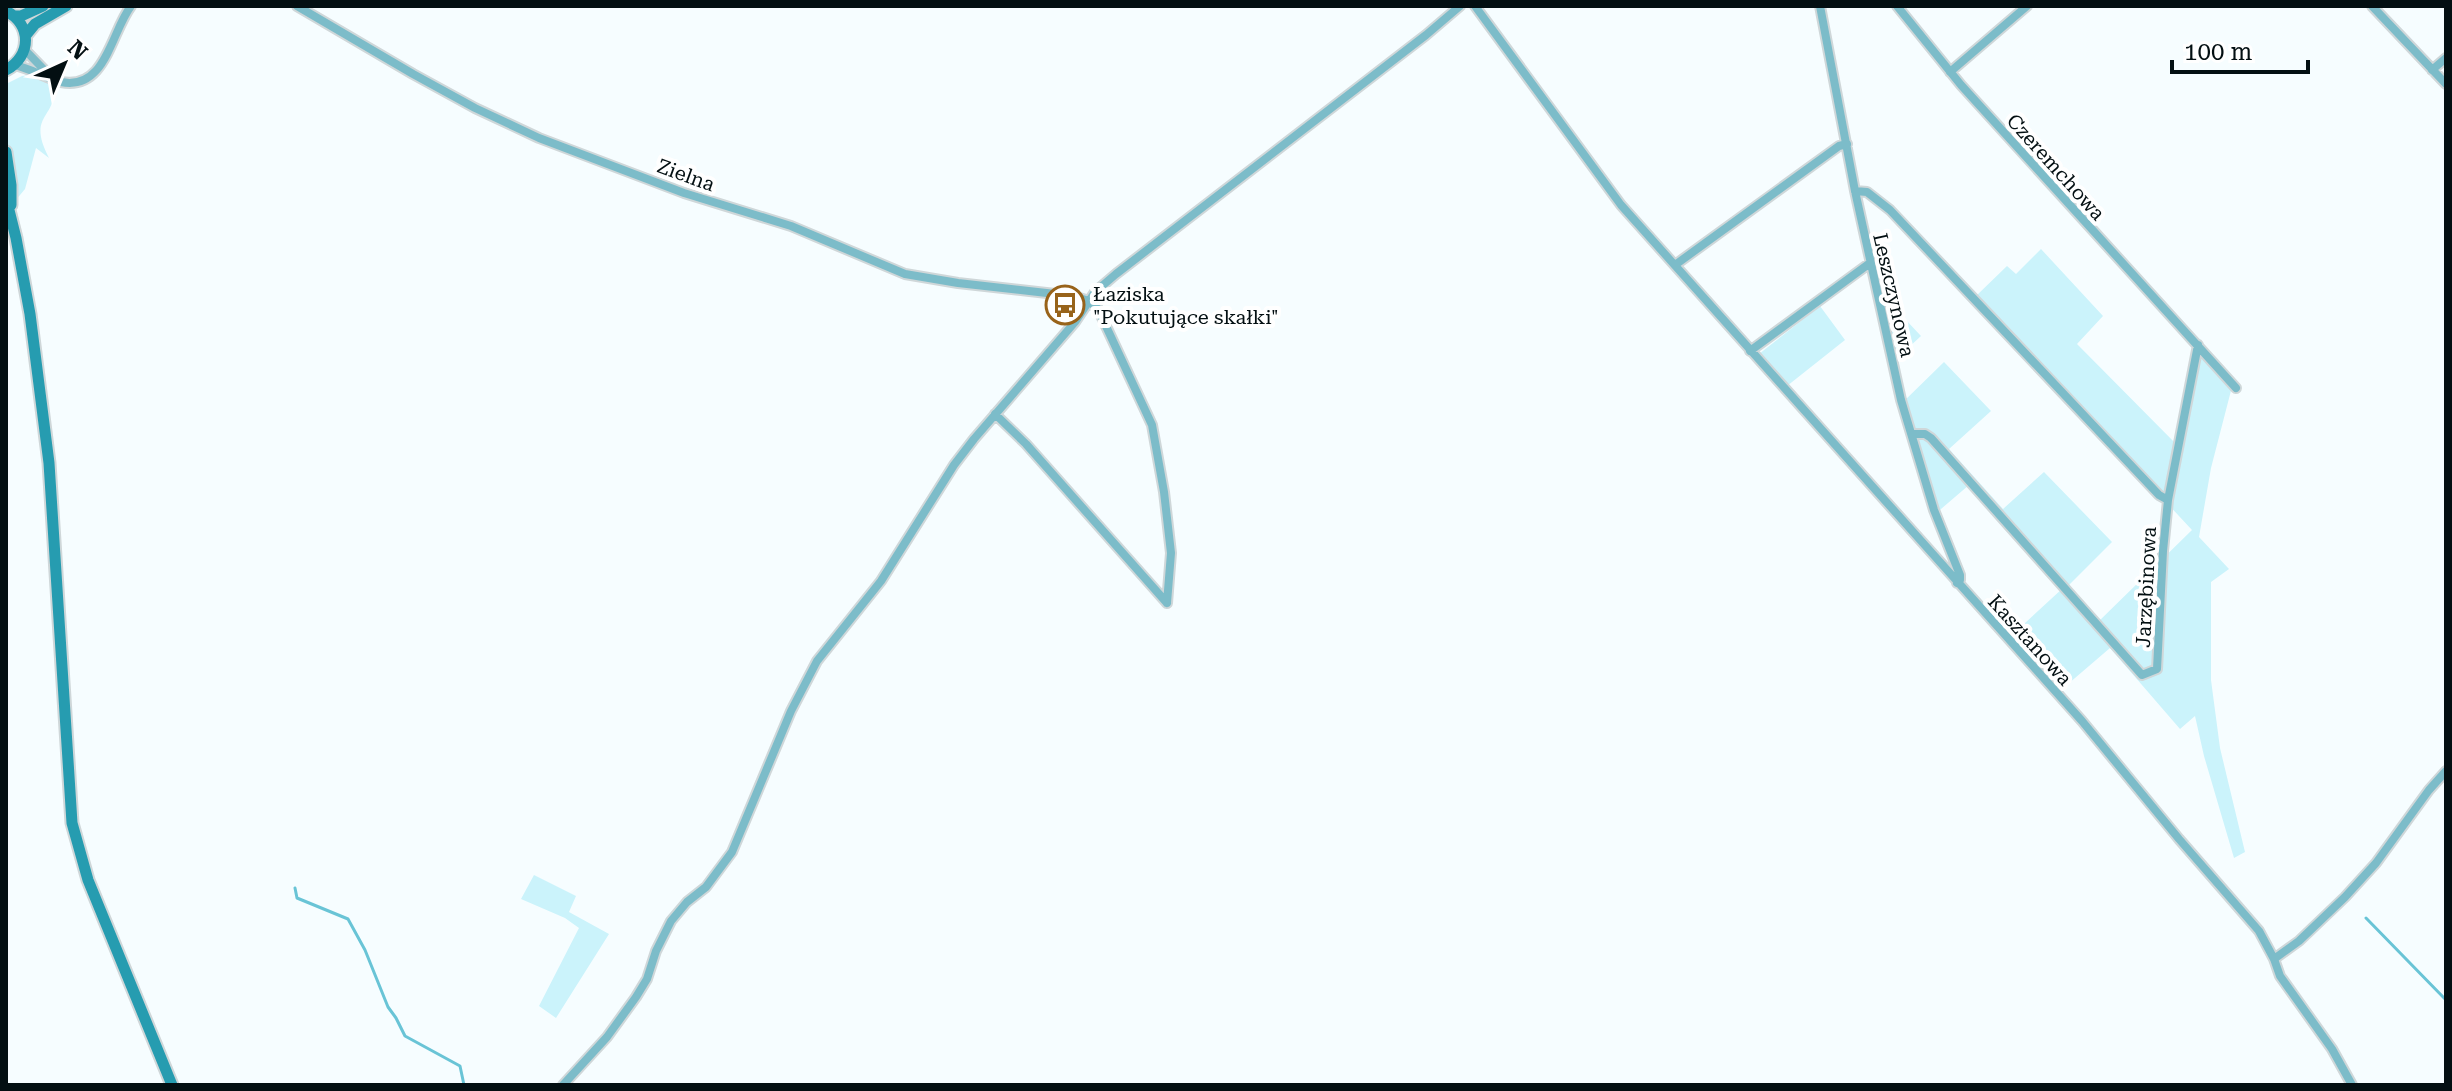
<svg xmlns="http://www.w3.org/2000/svg" width="2452" height="1091" viewBox="0 0 2452 1091" font-family="'Roboto Serif',serif">
<rect width="100%" height="100%" fill="#f6fdff"/>
<path fill="#cbf3fb" d="M30,75l24,11c3,33 -28,28 -5,72l-13,-10 -11,41 -10,12 -9,-62v-55l16,-8z
M2041,249l62,67 -26,28 105,106 21,-104 31,33 -23,89 -12,69 30,32 -18,13v98l9,68 25,104 -11,6 -30,-102 -9,-40 -15,13 -70,-81 -49,42 -49,-55 51,-47 -94,-103 -35,30 -35,-109 45,-44 47,49 -42,38 54,60 41,-37 68,70 -47,47 31,35 96,-94 -217,-233 32,-31 9,8z
M1890,303l31,33 -29,27 -12,-53z
M1820,306l25,34 -58,46 -28,-32z
M534,875l42,21 -7,16 40,22 -53,84 -17,-12 40,-78 -14,-10 -44,-19z"/>
<g fill="none" stroke-linecap="round" stroke-linejoin="round">
<path stroke="#69c4d6" stroke-width="3" d="M295,888l2,10 51,21 17,31 23,57 8,11 9,18 55,30 4,19
M2366,918l80,82"/>
<defs>
<path id="minor" d="M297,6l116,68 62,34 64,30 145,55 107,33 114,48 53,9 115,13 16,5 9,8 54,116 12,67 7,61 -4,50
M1475,6l146,199 461,516 97,118 80,92 15,28 6,17 52,73 20,36
M1820,6l35,185 46,209 33,110 26,65v5l-3,3
M1897,6l64,79 275,303
M2372,6l74,78
M25,50l27,28
M14,65c16,3 31,13 47,17 45,9 50,-50 70,-76
M2432,70l14,-12
M1950,72l77,-66
M1855,191l12,1 23,18 269,285 9,5 -5,51 -6,118 -15,6 -211,-237 -6,-4h-13
M1675,265l164,-119 8,-2
M1750,351l120,-88
M995,414l31,30 141,159
M2168,500l30,-155
M2274,959l25,-18 46,-44 31,-34 53,-73 17,-19
M563,1085l44,-48 29,-40 11,-18 9,-28 15,-30 16,-19 19,-15 26,-35 59,-141 26,-50 64,-80 73,-116 20,-26 101,-117 20,-30 21,-18 310,-239 34,-29"/>
<path id="secondary" d="M6,11c26,13 26,45 0,59
M15,16h6l22,-10
M26,35l9,-11 31,-18
M6,152l5,33v20
M6,198l10,40 14,76 19,149 23,360 16,57 84,205"/>
</defs>
<use href="#minor" stroke="#cfd7d9" stroke-width="12"/>
<use href="#secondary" stroke="#cfd7d9" stroke-width="15"/>
<use href="#minor" stroke="#7cbcc9" stroke-width="8"/>
<use href="#secondary" stroke="#269cb0" stroke-width="11"/>
</g>
<defs>
<symbol id="bus-ring" viewBox="-11 -11 22 22"><circle r="9.5" fill="#fff" stroke="#98631a" stroke-width="1.5"/><path d="M-5-6H5V4H4V6H2V4H-2V6H-4V4H-5ZM-3.5-4V0h7V-4ZM-3.5 1.2v1.5H-2V1.2ZM2 1.2v1.5H3.5V1.2Z" fill="#98631a"/></symbol>
</defs>
<g fill-rule="evenodd">
<use href="#bus-ring" x="1043" y="283" width="44" height="44"/>
</g>
<g text-anchor="middle" stroke-width="8" stroke-linejoin="round" paint-order="stroke">
<g font-size="20" fill="#030f12" stroke="#fff">
<text transform="translate(2056 167) rotate(48)" y="7">Czeremchowa</text>
<text transform="translate(686 175) rotate(20)" y="7">Zielna</text>
<text transform="translate(1894 295) rotate(77)" y="7">Leszczynowa</text>
<text transform="translate(2146 587) rotate(-87)" y="7">Jarzębinowa</text>
<text transform="translate(2030 640) rotate(48)" y="7">Kasztanowa</text>
</g>
<g font-size="20" fill="#030f12" stroke="#fff" text-anchor="start">
<text x="1093" y="301">Łaziska<tspan x="1093" dy="23">"Pokutujące skałki"</tspan></text>
</g>
</g>
<rect width="2452" height="1091" fill="none" stroke="#030f12" stroke-width="16"/>
<g transform="translate(64 64) rotate(44)" stroke="#ffffff" stroke-width="6" paint-order="stroke">
<path d="M0-6L14 30L0 20L-14 30Z" fill="#030f12"/>
<text y="-12" font-size="22" font-weight="bold" text-anchor="middle" fill="#030f12">N</text>
</g>
<path d="M2172 60v12h136v-12" fill="none" stroke="#030f12" stroke-width="4"/>
<text x="2184" y="60" font-size="24" fill="#030f12" stroke="#ffffff" stroke-width="6" paint-order="stroke">100 m</text>
</svg>
